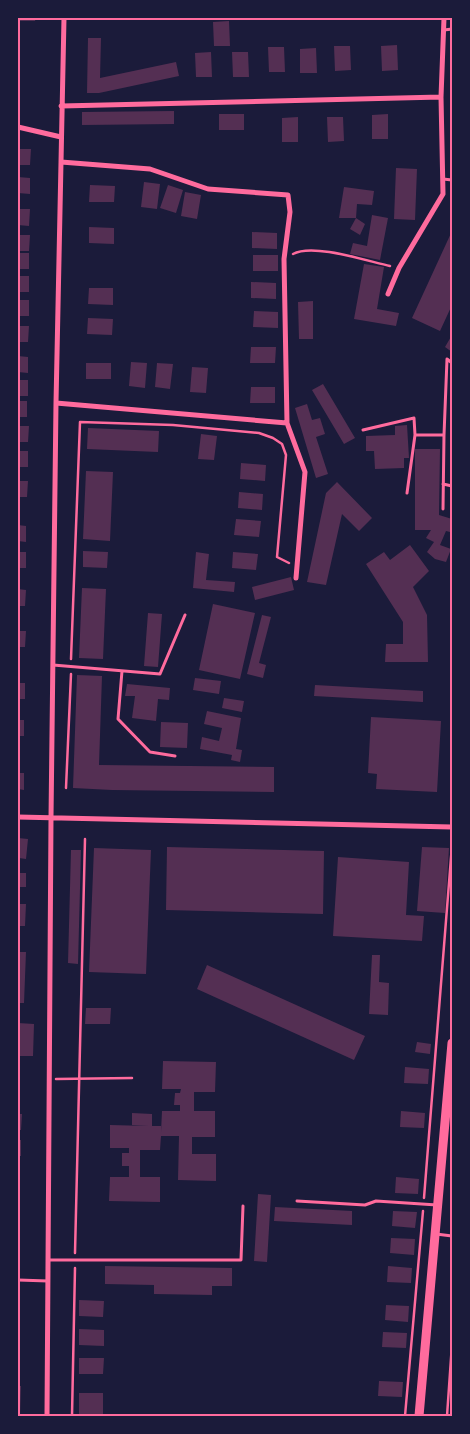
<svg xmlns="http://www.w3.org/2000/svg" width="470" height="1434" viewBox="0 0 470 1434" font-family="Ubuntu,sans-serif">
<rect width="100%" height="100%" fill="#1b1b3a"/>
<path fill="#542f53" d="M18,18h18l-1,3h-17z
M229,21l1,25h-16l-1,-24z
M88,38h13l-1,40 76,-16 3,14 -80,17h-12z
M397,45l1,25 -16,1 -1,-25z
M334,46h16l1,24 -16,1z
M268,47h16l1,25h-16z
M316,48l1,25h-17v-24z
M211,52l1,25h-16l-1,-24z
M232,52h16l1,25h-16z
M174,111v13l-92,1v-13z
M219,114h25v16h-25z
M388,114v25h-16v-24z
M298,117v25h-16v-24z
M327,117h16l1,24 -16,1z
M18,149h13l-1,16h-12z
M396,168l21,1 -2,51 -21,-1z
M18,177l12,1v16l-12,-1z
M144,182l16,2 -3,25 -16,-2z
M90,185l25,1 -1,16h-25z
M168,185l15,5 -7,23 -16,-5z
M344,187l30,4 -2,14 -15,-1 -1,14h-17z
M185,192l16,3 -4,24 -16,-3z
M18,209h12l-1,17 -11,-1z
M372,215l16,3 -8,42 -30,-6 3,-11 14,3z
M356,218l9,6 -5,11 -10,-6z
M89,227l25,1v16l-25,-1z
M452,231v74l-12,26 -28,-13z
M252,232l25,1v16l-25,-1z
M18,235h12l-1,16h-11z
M18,253h11v16h-11z
M253,255h25v16h-25z
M364,264l20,3 -7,42 22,4 -3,13 -42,-7z
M18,276h11v16h-11z
M251,282l25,1v16l-25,-1z
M89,288h24v17l-25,-1z
M18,300h11v16h-11z
M313,301v38h-14l-1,-37z
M254,311l24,1v16l-25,-1z
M88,318l25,1 -1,16 -25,-1z
M18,326h11l-1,16h-10z
M452,335v17l-7,-5z
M251,347h25l-1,16h-25z
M18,356l10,1v16l-10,-1z
M131,362l16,1 -2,25 -16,-2z
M86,363h25v16h-25z
M157,363l16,1 -3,25 -15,-2z
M192,367l16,1 -2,25 -16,-1z
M18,380h10v16h-10z
M323,384l32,54 -11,6 -32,-54z
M251,387h24v16h-25z
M18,401h9v16h-9z
M307,404l5,16 8,-2 5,16 -9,3 12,37 -12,4 -21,-70z
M407,425l2,33h-5v10l-29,1 -1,-18h-8v-15l29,-1v-9z
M18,426h11l-1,16h-10z
M88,428l71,3 -1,21 -71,-3z
M201,434l16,2 -3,24 -16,-1z
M415,449h25l-1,66 13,4 -2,13 -4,-1 -6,14 11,4 -5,13 -11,-3 -8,-7 7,-10 -8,-4 5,-8h-16z
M18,451h10v16h-10z
M241,463l25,2 -1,16 -25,-2z
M86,471l27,1 -3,69 -27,-2z
M18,481h10l-1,16h-9z
M337,482l35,36 -13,13 -17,-17 -16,71 -19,-3 19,-89z
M239,492l24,2 -1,16 -24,-2z
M236,519l25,2 -2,16 -25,-2z
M18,525l8,1v16l-8,-1z
M410,545l19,26 -16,16 14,28 1,47h-43l1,-18h17v-22l-37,-58 18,-12 6,8z
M83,551l25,1 -1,16 -24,-1z
M18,552h8v16h-8z
M196,552l13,2 -3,26 29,2 -1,10 -41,-4z
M233,552l25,2 -2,16 -24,-2z
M291,577l3,13 -39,10 -3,-13z
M82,588l24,1 -3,70 -24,-1z
M18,589l8,1 -1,16h-7z
M213,604l42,9 -15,66 -41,-9z
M148,613l14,1 -4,53 -14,-1z
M262,615l9,2 -12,46 7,2 -3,13 -16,-4z
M18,631h8l-1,16h-7z
M77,675l25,1 -3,89 175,2v25l-162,-2 -39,-2z
M195,678l26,3 -2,13 -26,-4z
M18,683h7v16h-7z
M127,684l43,4 -1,12 -11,-1 -2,22 -24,-3 3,-22h-10z
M315,685l108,6v11l-109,-6z
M224,698l20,3 -2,11 -20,-4z
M207,711l34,7 -5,31 6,1 -2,12 -9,-2 1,-5 -32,-6 2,-12 17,4 3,-13 -18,-4z
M371,717l70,4 -4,71 -61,-3 1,-15 -9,-1z
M18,720h6v16h-6z
M161,722l27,1 -1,25 -27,-1z
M18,773h6v17l-6,-1z
M18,838l10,1 -2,20 -7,-1v-11h-1z
M167,847l157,4 -1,63 -157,-4z
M422,847l27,1 -4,65 -28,-2z
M94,848l57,2 -5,124 -57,-2z
M71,850h10l-3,114 -10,-1z
M338,857l71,5 -3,53 18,1 -2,25 -89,-5z
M18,873h8v14h-8z
M18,904h8l-1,22h-7z
M18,952h8l-2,51h-6z
M372,955h8l-1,27 10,1 -1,32 -19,-1z
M207,965l158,71 -11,24 -157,-71z
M86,1008h25l-1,16h-25z
M18,1023l16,1 -1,32h-15z
M417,1042l14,2 -1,10 -15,-2z
M163,1061l53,1 -1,30h-21v19h21v26h-23v17h24v27l-38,-1 1,-44h-18l-1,14h-20v27h20v25l-51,-1 1,-24h19v-11h-7v-13h7v-5h-19v-23l38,1 -16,-1v-12l20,1v12h9v6l1,-21h18v-6h-6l1,-12h5l1,-4h-19z
M405,1067l24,2 -1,15 -24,-1z
M401,1111l24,2 -1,15 -24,-1z
M18,1114h4l-1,16h-3z
M18,1140h3v16h-3z
M18,1173h2v16h-2z
M396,1177l23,2 -1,15 -23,-1z
M258,1194l13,1 -4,67 -13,-1z
M18,1207h2v32h-2z
M275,1207l77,4v14l-78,-4z
M393,1211l24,1 -2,16 -23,-2z
M391,1238l24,1 -1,16 -24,-2z
M105,1266l127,2v18h-20v9l-58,-1v-9l-49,-1z
M388,1266l24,2 -1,15 -24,-1z
M79,1300l25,1 -1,16 -24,-1z
M386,1305l23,1 -1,16 -23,-2z
M79,1329l25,1v16l-25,-1z
M383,1332l24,1 -1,15 -24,-1z
M79,1358h25l-1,16h-24z
M379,1381l24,1 -1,15 -24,-1z
M18,1386h3l-1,30h-2z
M79,1393h24v23h-24z"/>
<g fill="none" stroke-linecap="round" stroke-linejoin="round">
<path stroke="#ff6b9d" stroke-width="2.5" d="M293,254c20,-11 74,7 97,12
M71,659l9,-237 93,3 86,8 14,5 9,6 4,11 -9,102 12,6
M66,788l5,-114
M56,1079l76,-1
M424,1198l28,-353
M75,1253l10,-414
M72,1416l3,-148
M405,1416l18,-205
M447,1416l5,-72"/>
<path stroke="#ff6b9d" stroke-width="3" d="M444,30l8,-1
M443,179l9,1
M363,430l51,-12 1,17 -8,58
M415,435h29
M443,484l9,2
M443,509l1,-74 3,-76 5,4
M53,665l107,9 25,-59
M122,671l-4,48 32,33 25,4
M297,1201l68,4 11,-4 61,4
M436,1234l16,2
M49,1260h192l2,-54
M18,1280l30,1"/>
<path stroke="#ff6b9d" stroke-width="5" d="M61,106l380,-9
M18,127l43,10
M61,162l89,7 58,20 80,6 2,17 -6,47 3,164 18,49 -9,106
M388,294l11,-26 44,-74 -2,-97 3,-79
M56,403l231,20
M18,817l434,10
M47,1416l4,-598 5,-415 8,-385"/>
<path stroke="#ff6b9d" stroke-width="9" d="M419,1416l33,-373"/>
</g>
<rect width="470" height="1434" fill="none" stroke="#1b1b3a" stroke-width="38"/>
<rect x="19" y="19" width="432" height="1396" fill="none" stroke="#ff6b9d" stroke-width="2"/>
</svg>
